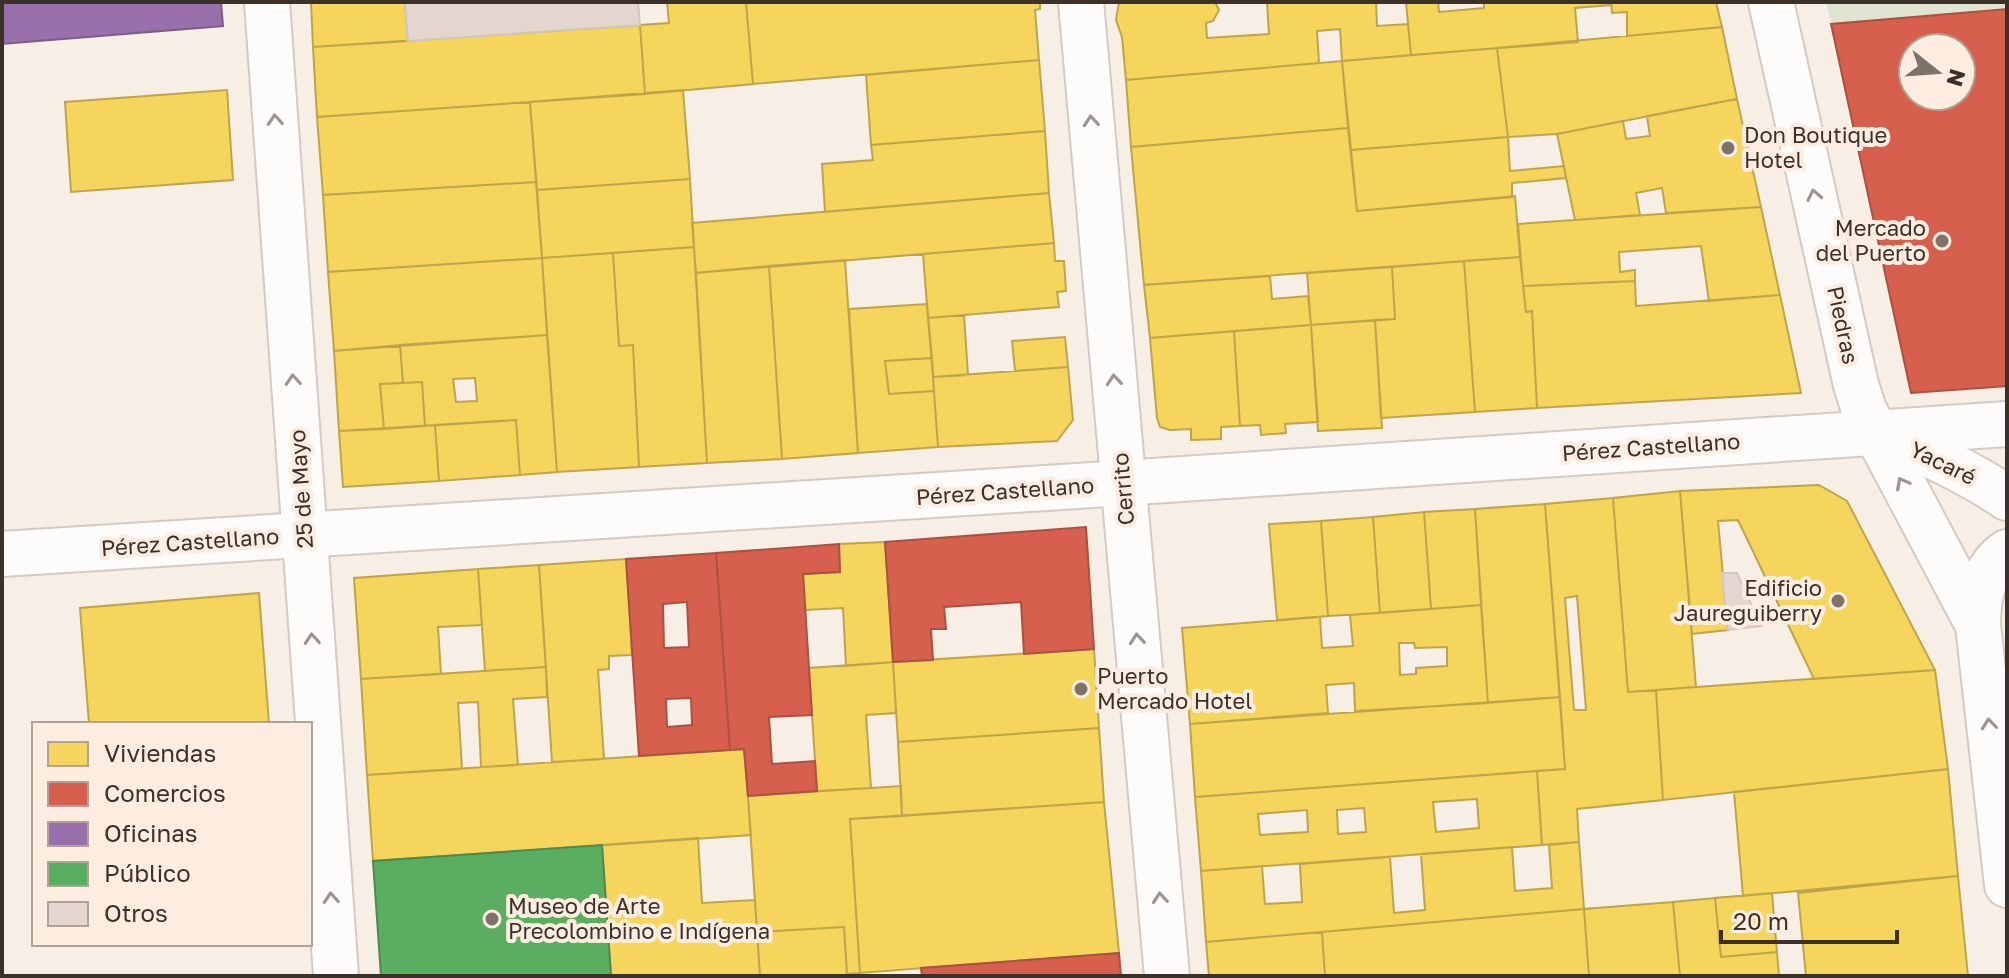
<svg xmlns="http://www.w3.org/2000/svg" width="2009" height="978" viewBox="0 0 2009 978" font-family="'Golos Text',sans-serif">
<rect width="100%" height="100%" fill="#f7eee6"/>
<path fill="#e0e5d2" d="M1826,2h181v7l-176,15z"/>
<path fill="#f6d55c" stroke="#bea44d" stroke-width="2" fill-rule="evenodd" d="M311,2h94l3,39 -95,6z
M667,2h79l7,82 -108,10 -5,-69 29,-2z
M746,2h294v7l-5,1 4,50 -286,24z
M1215,2l4,8 -6,11 -7,2 1,15 62,-4 -2,-32h109l1,24 31,-2 3,31 -69,6 -2,-32 -23,2 2,32 -193,17 -4,-43 -6,-17 3,-18z
M1406,2h32l1,10 45,-4v-6h127v3l-36,3 3,34 -167,13z
M1611,2h105l6,25 -95,9v-24l-15,1z
M640,25l5,69 -328,23 -4,-70z
M1722,27l15,72 -180,35 -49,3 -11,-89z
M1497,48l11,89 -157,13 -9,-89z
M1039,60l6,71 -174,14 -5,-70z
M1342,61l6,67 -217,19 -5,-67z
M227,90l6,90 -162,12 -6,-90z
M683,90l7,89 -153,11 -7,-88z
M1737,99l24,108 -95,6 -4,-25 -26,5 4,22 -65,5 -18,-86 66,-13 3,18 24,-3 -3,-20z
M530,102l6,80 -213,13 -6,-78z
M1348,128l9,83 158,-15 5,61 -376,28 -13,-138z
M1045,131l4,62 -224,19 -3,-48 51,-4 -2,-15z
M1508,137l2,34 54,-5 2,12 -54,5v14l-155,14 -6,-61z
M690,179l4,68 -152,11 -5,-68z
M536,182l6,76 -214,14 -5,-77z
M1049,193l5,50 -358,30 -4,-50z
M1761,207l19,88 -71,6 -8,-55 -82,6 1,20 15,-2v11l-112,5 -5,-62z
M1054,243l1,18h9l2,30 -9,1 2,15 -131,11 -5,-64z
M694,247l13,216 -68,4 -6,-122 -14,1 -6,-93z
M613,253l6,93 14,-1 6,122 -82,5 -15,-214z
M1520,257l6,55 6,-1 5,97 -62,4 -11,-151z
M542,258l5,77 -213,16 -6,-79z
M845,260l13,193 -76,6 -13,-193z
M1464,261l11,151 -94,6 -6,-98 20,-1 -3,-52z
M769,266l13,193 -75,4 -11,-190z
M1392,267l3,52 -84,6 -4,-52z
M1270,276l2,23 36,-3 3,29 -161,13 -6,-53z
M1635,281l1,25 144,-11 21,98 -264,15 -5,-97 -6,1 -3,-26z
M927,304l5,54 -47,3 4,33 45,-3 4,56 -80,6 -9,-144z
M964,315l4,60 -35,2 -5,-59z
M1375,320l7,108 -64,3 -7,-106z
M1311,325l7,97 -33,2 1,9 -25,2 -1,-10 -20,1 -6,-95z
M1234,331l6,95 -19,1v12l-30,1v-11l-21,1 -10,-3 -3,-9 -7,-80z
M547,335l10,137 -37,3 -4,-55 -91,6 -3,-44 -19,1 -3,-38zM475,378l2,23 -21,1 -3,-23z
M1065,337l3,30 -53,4 -3,-30z
M400,345l3,38 -23,1 4,45 -45,2 -5,-80z
M932,358l2,33 -45,3 -4,-33z
M1068,367l5,53 -16,21 -119,6 -5,-70z
M422,382l3,44 -41,3 -4,-45z
M516,420l4,55 -81,6 -4,-56z
M435,425l4,56 -96,6 -4,-56z
M1819,485l28,16 88,169 -121,9 -76,-159 -20,1 10,109 -36,4 -12,-143z
M1680,491l16,196 -68,5 -15,-194z
M1613,498l15,194 28,-2 7,110 -86,9 2,33 -37,3 -5,-74 28,-2 -20,-265zM1577,596l9,114h-12l-9,-112z
M1545,504l15,193 -72,6 -13,-194z
M1475,509l6,96 -50,4 -7,-97z
M1424,512l7,97 -51,4 -7,-96z
M1373,517l7,96 -52,3 -7,-95z
M1321,521l7,95 -51,4 -8,-96z
M885,542l8,120 -47,4 -3,-58 -38,2 -2,-36 37,-2 -1,-28z
M626,559l6,96 -23,1v13l-11,1 6,89 -52,3 -13,-197z
M539,565l7,102 -61,4 -7,-102z
M478,569l4,56 -44,2 3,47 -80,5 -7,-101z
M259,593l10,131h-180l-9,-116z
M1481,605l7,98 -133,8 -1,-28 -28,2 2,28 -138,11 -8,-96 138,-11 2,31 31,-2 -3,-31zM1399,643h15l1,5 32,-1v19l-31,2v6l-16,1z
M1094,649l5,79 -201,14 -5,-80z
M893,662l3,51 -30,2 5,73 -54,3 -8,-123z
M546,667l1,30 -34,2 5,66 -37,2 -3,-65 -20,1 4,66 -95,6 -6,-96z
M1935,670l13,99 -285,31 -7,-110z
M1560,697l5,72 -370,28 -5,-73z
M1099,728l5,74 -202,14 -4,-74z
M744,749l7,86 -378,26 -6,-86z
M1948,769l10,107 -215,20 -9,-104z
M1537,771l5,74 -341,26 -6,-74zM1477,799l2,29 -43,4 -3,-30zM1364,808l2,24 -28,2 -1,-24zM1307,810l1,22 -48,3 -2,-21z
M901,786l1,30 -52,3 10,154 -13,1 -3,-47 -87,5 -9,-136z
M1104,802l15,151 -259,20 -10,-154z
M698,838l4,65 53,-3 5,76h-149l-9,-131z
M1579,842l5,67 -378,33 -5,-71 61,-5 3,38 37,-2 -2,-38 90,-7 4,56 31,-3 -4,-56 91,-7 3,44 37,-3 -3,-43z
M1958,876l10,100h-162l-8,-83z
M1772,893l5,59 -56,5 -6,-59z
M1715,898l6,59 56,-5 2,24h-99l-7,-74z
M1673,902l7,74h-91l-5,-67z
M1584,909l5,67h-264l-3,-44z
M844,927l3,49h-87l-3,-44z
M1322,932l3,44h-116l-3,-34z"/>
<path fill="#d6604d" stroke="#a85242" stroke-width="2" fill-rule="evenodd" d="M2007,9v377l-96,7 -80,-369zM1913,48h48v48h-48z
M1086,527l8,122 -70,5 -3,-52 -77,5 2,22h-15l2,31 -40,2 -8,-120z
M839,544l1,28 -37,2 9,141 -43,2 3,47 43,-3 2,30 -69,5 -4,-47 -14,1 -14,-197z
M716,553l14,197 -91,6 -13,-197zM687,602l2,45 -25,1 -1,-44zM691,698l1,27 -25,2 -1,-28z
M1119,953l2,23h-199l-1,-8z"/>
<path fill="#9970ab" stroke="#7d5d84" stroke-width="2" d="M2,2h219l2,24 -221,18z"/>
<path fill="#5aae61" stroke="#518850" stroke-width="2" d="M602,845l9,131h-230l-8,-115z"/>
<path fill="#e3d6ce" stroke="#d0c7c0" stroke-width="2" d="M405,2h233l2,23 -232,16z
M1722,573h15l24,53 -33,4z"/>
<g fill="none" stroke-linecap="round" stroke-linejoin="round">
<defs>
<path id="street" d="M267,2l69,974
M1771,2l85,383 8,25 114,215 29,260
M1885,436c43,17 84,36 122,62
M2,554l1075,-68 930,-62
M1978,625c0,-27 5,-57 29,-73"/>
<path id="secondary" d="M1081,2l86,974"/>
</defs>
<use href="#street" stroke="#d3cbc3" stroke-width="48"/>
<use href="#secondary" stroke="#d3cbc3" stroke-width="48"/>
<use href="#street" stroke="#fefcfb" stroke-width="44"/>
<use href="#secondary" stroke="#fefcfb" stroke-width="44"/>
</g>
<defs><path id="oneway-chevron" d="M-2-3.5L2.5 0L-2 3.5" fill="none" stroke-width="1.6" stroke-linecap="round" stroke-linejoin="round" transform="scale(2)"/></defs>
<g stroke="#9c9692">
<use href="#oneway-chevron" transform="translate(275 120) rotate(-94)"/>
<use href="#oneway-chevron" transform="translate(1091 121) rotate(-95)"/>
<use href="#oneway-chevron" transform="translate(1814 195) rotate(-102)"/>
<use href="#oneway-chevron" transform="translate(293 380) rotate(-94)"/>
<use href="#oneway-chevron" transform="translate(1114 380) rotate(-95)"/>
<use href="#oneway-chevron" transform="translate(1902 483) rotate(-118)"/>
<use href="#oneway-chevron" transform="translate(312 639) rotate(-94)"/>
<use href="#oneway-chevron" transform="translate(1137 639) rotate(-95)"/>
<use href="#oneway-chevron" transform="translate(1989 724) rotate(-96)"/>
<use href="#oneway-chevron" transform="translate(331 898) rotate(-94)"/>
<use href="#oneway-chevron" transform="translate(1160 898) rotate(-95)"/>
</g>
<g fill="#7d736b" stroke="#fdede0" stroke-width="3">
<circle cx="1728" cy="148" r="8"/>
<circle cx="1942" cy="241" r="8"/>
<circle cx="1838" cy="601" r="8"/>
<circle cx="1081" cy="689" r="8"/>
<circle cx="492" cy="919" r="8"/>
</g>
<g text-anchor="middle" stroke-width="8" stroke-linejoin="round" paint-order="stroke">
<g font-size="22" fill="#3b3129" stroke="#fdede0" text-anchor="start">
<text x="1744" y="143">Don Boutique<tspan x="1744" dy="25">Hotel</tspan></text>
<text x="1926" y="236" text-anchor="end">Mercado<tspan x="1926" dy="25">del Puerto</tspan></text>
<text x="1822" y="596" text-anchor="end">Edificio<tspan x="1822" dy="25">Jaureguiberry</tspan></text>
<text x="1097" y="684">Puerto<tspan x="1097" dy="25">Mercado Hotel</tspan></text>
<text x="508" y="914">Museo de Arte<tspan x="508" dy="25">Precolombino e Indígena</tspan></text>
</g>
<g font-size="22" fill="#3b3129" stroke="#fdede0">
<text transform="translate(1843 325) rotate(78)" y="8">Piedras</text>
<text transform="translate(1651 447) rotate(-4)" y="8">Pérez Castellano</text>
<text transform="translate(1943 463) rotate(26)" y="8">Yacaré</text>
<text transform="translate(301 489) rotate(-94)" y="8">25 de Mayo</text>
<text transform="translate(1123 489) rotate(-95)" y="8">Cerrito</text>
<text transform="translate(1005 491) rotate(-4)" y="8">Pérez Castellano</text>
<text transform="translate(190 542) rotate(-4)" y="8">Pérez Castellano</text>
</g>
</g>
<rect width="2009" height="978" fill="none" stroke="#3b3129" stroke-width="8"/>
<rect x="32" y="722" width="280" height="224" fill="#fdede0" stroke="#afa297" stroke-width="2"/>
<rect x="48" y="742" width="40" height="24" fill="#f6d55c" stroke="#afa297" stroke-width="2"/>
<text x="104" y="762" font-size="24" fill="#3b3129">Viviendas</text>
<rect x="48" y="782" width="40" height="24" fill="#d6604d" stroke="#afa297" stroke-width="2"/>
<text x="104" y="802" font-size="24" fill="#3b3129">Comercios</text>
<rect x="48" y="822" width="40" height="24" fill="#9970ab" stroke="#afa297" stroke-width="2"/>
<text x="104" y="842" font-size="24" fill="#3b3129">Oficinas</text>
<rect x="48" y="862" width="40" height="24" fill="#5aae61" stroke="#afa297" stroke-width="2"/>
<text x="104" y="882" font-size="24" fill="#3b3129">Público</text>
<rect x="48" y="902" width="40" height="24" fill="#e3d6ce" stroke="#afa297" stroke-width="2"/>
<text x="104" y="922" font-size="24" fill="#3b3129">Otros</text>
<g transform="translate(1937 72) rotate(107)"><circle r="38" fill="#fdede0" stroke="#afa297" stroke-width="2"/>
<path d="M0-6L14 30L0 20L-14 30Z" fill="#7d736b"/>
<text y="-12" font-size="22" font-weight="bold" text-anchor="middle" fill="#3b3129">N</text>
</g>
<path d="M1721 930v12h176v-12" fill="none" stroke="#3b3129" stroke-width="4"/>
<text x="1733" y="930" font-size="24" fill="#3b3129" stroke="#fdede0" stroke-width="6" paint-order="stroke">20 m</text>
</svg>
